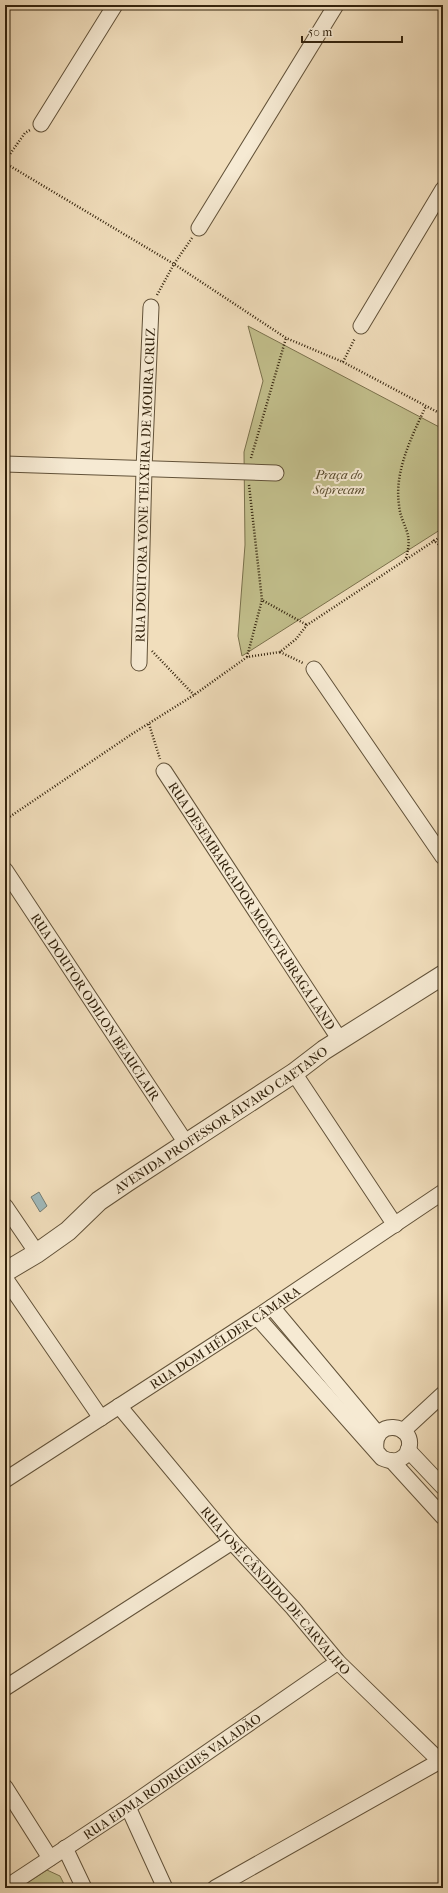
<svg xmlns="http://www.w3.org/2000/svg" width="448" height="1893" viewBox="0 0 448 1893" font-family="'IM FELL French Canon',serif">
<rect width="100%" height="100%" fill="#f1debc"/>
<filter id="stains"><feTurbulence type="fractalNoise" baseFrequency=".005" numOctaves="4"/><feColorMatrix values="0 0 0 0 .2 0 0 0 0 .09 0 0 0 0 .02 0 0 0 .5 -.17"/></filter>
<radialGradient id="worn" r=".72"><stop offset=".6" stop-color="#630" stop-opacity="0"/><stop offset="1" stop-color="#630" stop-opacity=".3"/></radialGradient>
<path fill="#c2bf8c" stroke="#7a714c" d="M248,326l195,103v99l-201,128 -4,-20 7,-91 -1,-93 19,-71z
M47,1870l13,6 6,12h-47z"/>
<path fill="#9fb9bb" stroke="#747d75" d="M39,1192l8,14 -7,6 -9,-15z"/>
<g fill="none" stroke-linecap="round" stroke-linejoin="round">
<defs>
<g id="minor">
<path d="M41,124l74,-119"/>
<path d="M199,228l137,-223"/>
<path d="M361,326l82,-137"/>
<path d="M5,464l271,9"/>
<path id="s1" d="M139,663l5,-194 7,-162"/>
<path d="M314,669l129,188"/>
<path id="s2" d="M164,771l176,269"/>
<path id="s3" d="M5,870l181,273"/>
<path d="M294,1073l101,152"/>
<path d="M5,1206l32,47"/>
<path d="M5,1278l96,140"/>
<path d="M272,1307l106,127"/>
<path d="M257,1317l125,141c7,3 14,5 20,0 4,-2 6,-6 7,-10 6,-25 -37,-30 -33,1"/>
<path id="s4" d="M119,1406l113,136 61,66 45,54 105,102"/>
<path d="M403,1431l40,-37"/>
<path d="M408,1450l35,37"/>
<path d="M392,1461l51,56"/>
<path id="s5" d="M5,1480l252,-163 186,-125"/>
<path d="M5,1688l227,-146"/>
<path d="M5,1787l45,71"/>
<path d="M128,1807l37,81"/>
<path d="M65,1848l19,40"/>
<path id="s6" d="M5,1888l123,-81 210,-145"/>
<path d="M215,1888l225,-127"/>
</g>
<g id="tertiary">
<path id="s7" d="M5,1272l32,-19 31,-22 31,-30 28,-19 167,-109 30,-23 119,-75"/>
</g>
</defs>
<use href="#minor" stroke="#625239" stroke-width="17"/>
<use href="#tertiary" stroke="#625239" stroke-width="21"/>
<path stroke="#33230d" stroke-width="2.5" stroke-dasharray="1 2" stroke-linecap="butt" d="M5,161l20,-28 5,-3
M5,163l169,101 112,74 57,24 100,53
M157,295l17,-31 18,-26
M343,362l12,-24
M251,458l35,-120
M249,485l13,115 45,25
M433,540l10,8
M406,558c8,-27 -5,-31 -7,-53 -5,-34 13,-69 27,-99
M152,651l42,44
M280,652l23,11
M247,657l15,-57
M149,724l11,35
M5,820l127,-86 62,-39 53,-38 33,-5 16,-13 11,-14 136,-90"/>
<use href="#minor" stroke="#f6ead3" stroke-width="15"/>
<use href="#tertiary" stroke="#f6ead3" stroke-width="19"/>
</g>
<g text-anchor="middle" stroke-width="4" stroke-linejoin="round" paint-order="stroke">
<g font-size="13" font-style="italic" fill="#574a2d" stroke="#f6ead3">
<text x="339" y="479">Praça do<tspan x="339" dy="15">Soprecam</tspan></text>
</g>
<g font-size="13" fill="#33230d" stroke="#f6ead3">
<text dy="5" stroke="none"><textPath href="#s1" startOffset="178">RUA DOUTORA YONE TEIXEIRA DE MOURA CRUZ</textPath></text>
<text dy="5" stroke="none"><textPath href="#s2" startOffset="161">RUA DESEMBARGADOR MOACYR BRAGA LAND</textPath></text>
<text dy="5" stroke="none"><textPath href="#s3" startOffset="164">RUA DOUTOR ODILON BEAUCLAIR</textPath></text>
<text dy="5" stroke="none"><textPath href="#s7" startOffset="265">AVENIDA PROFESSOR ÁLVARO CAETANO</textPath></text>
<text dy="5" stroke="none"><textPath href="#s5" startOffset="262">RUA DOM HÉLDER CÂMARA</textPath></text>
<text dy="5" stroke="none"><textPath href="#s4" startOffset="242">RUA JOSÉ CÂNDIDO DE CARVALHO</textPath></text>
<text dy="5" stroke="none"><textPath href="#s6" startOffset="201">RUA EDMA RODRIGUES VALADÃO</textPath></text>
</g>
</g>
<rect width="448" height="1893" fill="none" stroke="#f1debc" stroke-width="20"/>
<rect x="6" y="6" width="436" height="1881" fill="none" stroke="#33230d" stroke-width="2"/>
<rect x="10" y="10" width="428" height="1873" fill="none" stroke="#33230d"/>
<path d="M302 36v6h100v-6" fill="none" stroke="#33230d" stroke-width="2"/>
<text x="308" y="36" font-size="12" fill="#33230d" stroke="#f6ead3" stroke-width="3" paint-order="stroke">50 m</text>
<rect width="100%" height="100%" filter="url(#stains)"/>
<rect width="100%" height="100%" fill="url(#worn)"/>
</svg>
